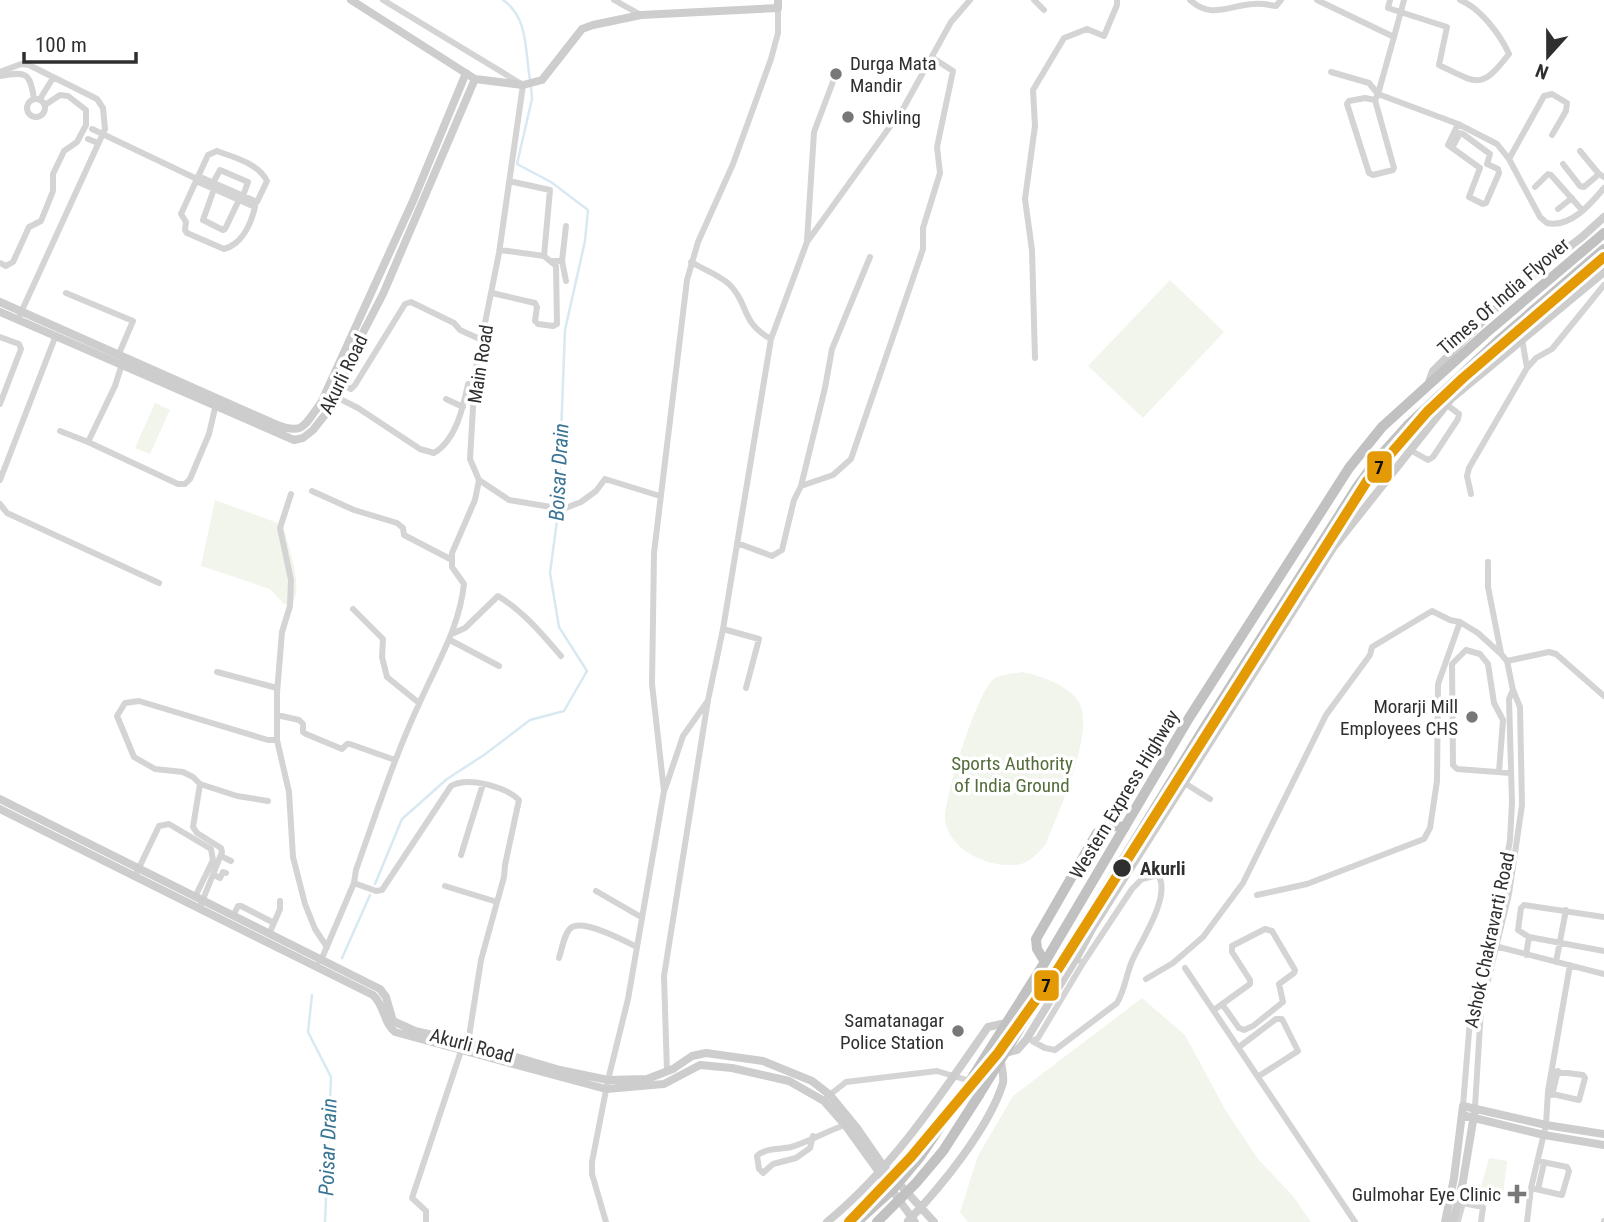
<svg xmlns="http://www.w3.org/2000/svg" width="1604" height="1222" viewBox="0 0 1604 1222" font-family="'Roboto Condensed',sans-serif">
<rect width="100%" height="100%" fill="#fff"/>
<path fill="#f1f5ec" d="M1170,280l54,52 -81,86 -55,-52z
M155,403l15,7 -20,44 -15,-6z
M215,500l68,25c5,22 22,63 8,80l-7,-1 -14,-15 -69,-23z
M1022,672c18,4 41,11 54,26 24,26 -19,116 -30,146 -7,8 -15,17 -25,20 -29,6 -73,-13 -76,-45 -1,-22 33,-131 50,-141 8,-4 19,-4 27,-6z
M1142,998l43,37 41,76 32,48 34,36 19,27h-343l-8,-10 18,-56 35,-60z
M1489,1158l18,3 -4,34 -23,-4z"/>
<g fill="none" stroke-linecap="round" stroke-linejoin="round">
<path stroke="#d8e9f2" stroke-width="2.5" d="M503,0c26,18 22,52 27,80
M375,884l27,-65 45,-40 37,-24 46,-35 34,-9 23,-40 -28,-44 -9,-54 8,-60 7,-183 20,-89 3,-31 -37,-28 -34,-18 15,-65 -1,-13
M342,958l28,-63
M312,995l-4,37 23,45 -6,145"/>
<path stroke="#d4d4d4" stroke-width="6" d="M614,0l27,15
M1034,0l10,10
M1190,0c22,20 39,5 64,4 7,-1 15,1 22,2l5,-6
M1317,0l77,37 -16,57 80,30 39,20 12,15 31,58 7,6c23,5 43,-18 57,-35
M1390,0l-2,8 59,19 -8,38c39,19 42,25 70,-11 -9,-20 -29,-46 -49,-54
M1394,37l10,-37
M0,72l21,-8 8,1 68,34 6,9 2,21 -87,190
M1331,72l38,11 9,11 -3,6 19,68 -1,2 -20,5 -4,-2 -22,-69 2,-3 16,-3 10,2
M0,76c26,-5 30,-4 34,23
M27 108a9 9 0 1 1 18 0a9 9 0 1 1-18 0Z
M40,99l13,-21
M92,129l105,50
M88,139l10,4
M1452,148l8,-15 3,1 27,20 -3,10 11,5 1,4 -13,30 -3,1 -14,-7 11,-29 -32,-23 10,-21
M1580,151l19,23 5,3
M1509,159l35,-63 8,-2 15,9 -1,8 -14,24
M1563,164l17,22 4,1 15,-13
M196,181l59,26c-4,17 -13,37 -31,42l-37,-16 -2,-3 1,-8 -5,-8 15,-33 1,-2 11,-24 9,-4c18,7 41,12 50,30l-10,21 -59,-26
M213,183l7,-13 28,12 -5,14
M1535,187l13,-13 3,1 31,35
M214,189l-11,31 20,10 2,-1 14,-29
M1558,209l14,-11
M807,241l7,-109 20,-53
M500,250l44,6
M552,261h10l4,-35
M562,261l4,20
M691,262c12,7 28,13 38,22 21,21 11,38 42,55
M0,263l6,3 7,-4 16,-35 12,-6 12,-30v-17l11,-23 13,-9 9,-17v-15l-18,-14 -8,-1 -15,10
M66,293l67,28 -15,35
M492,293l43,10 2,4 -2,14 3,3 15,2 4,-2 -1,-58 -12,-10 6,-66 -41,-9
M0,337l19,7 2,5 -21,55
M1522,339l5,29
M1035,358l-3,-108 -7,-51 10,-73 -2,-36 31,-52 23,-9 17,7 13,-31v-5
M122,364l-7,22 -27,56 90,42h7l5,-5 19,-45 7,-30
M339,384l12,5 4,-4 50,-81 6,-2 43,21 6,7 22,10
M334,396l24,12 62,41 14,4c22,-13 29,-45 34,-69
M446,399l17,8
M60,431l28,11
M1410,450l18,10 5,-3 25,-38 1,-5 -12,-9
M0,480l56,-145
M479,480l30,20 54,9 18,-7 15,-11 9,-12 55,17
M801,486l24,-98 7,-39 38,-92
M312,491l42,19 43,13 6,5 1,7 48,25
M291,494l-11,34 11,52 -1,26 -8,26 -5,61v47l12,52 4,65 12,47 10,25 12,18
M1471,494l-4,-18 2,-8 58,-100 9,-10 16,-9 52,-64
M0,504l7,9 152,70
M737,543l35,13 10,-6 12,-50 7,-14 32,-11 18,-16 72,-210v-21l17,-55 -3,-26 16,-76 -20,-13
M1488,562v25l13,66
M353,609l30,30 -1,18 5,20 32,26
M723,629l36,10 -13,49
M454,633l11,-5 33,-32c25,15 44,38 63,60
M450,640l49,26
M1507,661l42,-9 7,2 48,42
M217,672l60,16
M277,715l22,5 4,4v8l3,2 36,15 5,-5h3l45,16
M1499,772l4,-52 -9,-17 -6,-39 -8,-10 -14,-4 -14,14 1,101 4,4 53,4
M1175,777l35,22
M665,789l18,-53 24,-34
M268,801l-31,-5 -37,-12 -7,-7 -10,-5 -28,-3 -21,-12 -17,-41 8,-13 14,-2 129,39h9
M461,855l22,-71
M221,856l10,5
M214,875l6,3 3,-6 3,1
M135,876l24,-50 10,-2 42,25 2,11 -17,35
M354,883l22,8 6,-1 69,-104c17,-10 55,1 68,14l-14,65 -1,12 -23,83 -13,83
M445,886l52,16
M596,891l45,26
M1257,895l50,-11 117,-45 6,-11 7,-47 1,-97 22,-62
M200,907l22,-55 -1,-4 -24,-15 -4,-6 7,-43
M234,914l4,-8h3l33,17
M1604,917l-80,-12 -3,3 -3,22 11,7 75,14
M270,932l10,-23v-8
M1487,944l117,30
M1526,955l3,-18
M559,958c3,-8 5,-26 13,-31 13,-7 51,13 63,19
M319,961l3,-3 32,-75 2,-13c20,-56 38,-112 63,-166 18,-41 40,-75 45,-120l-12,-17v-14l23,-53 4,-20 -9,-21 5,-86 24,-120 24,-168 -140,-85
M1556,962l10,-52
M1185,968l170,254
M1146,979l27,-16 30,-26 40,-54 83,-168 44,-60 2,-8 60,-36 18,9 10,2 18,11 23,21 6,7 6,29 7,17 2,98 -13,89 -28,115 -6,98
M1214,1010l36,-26v-4l-18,-28v-6l33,-17 7,2 23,39 -1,3 -15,11 4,18 -30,24 -9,4 -5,-2 -17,-24
M1032,1041l6,-3 45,-75 -2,-1
M1034,1042l11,6 10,2 62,-47c8,-13 9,-28 15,-42 9,-20 40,-66 26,-86l-16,4 -10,10 -49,74
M1239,1047l37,-28h6l16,32 -39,25
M667,1072l-3,-96 44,-276 15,-71 48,-290 36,-97 97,-135 47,-85 19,-22
M1548,1093l31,7 6,-22 -2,-3 -31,-4
M1552,1095l6,-24
M827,1097l19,-15 91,-11 33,10
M1463,1106l8,-99 30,-115 9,-52 2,-37 -3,-104 4,-9
M813,1136l-3,12 -14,10 -23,6 -10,9 -4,-4 -2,-13c10,-9 22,-6 34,-9 17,-5 36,-16 54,-22
M1531,1188l31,7 7,-24 -2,-4 -29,-6
M1538,1189l6,-26
M1458,1221l5,-18 20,4 -2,15
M426,1222v-11l-14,-13 49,-147
M606,1222l-14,-48v-12l16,-82 20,-81 36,-208 -12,-107 2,-131 33,-273 11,-38 35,-78 38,-105 7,-26v-25
M1527,1222l4,-34 15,-63 2,-34 22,-126
M1604,1222v-1"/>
<path stroke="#cdcdcd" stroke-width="8" d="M351,0l124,79 48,6 19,-5 40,-51 11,-4 48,-10 137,-7v-8
M0,302l275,122c29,12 29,1 46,-21l92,-202 53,-128
M0,312l294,128 9,-2 10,-8 19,-24 23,-58 28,-54 92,-215
M1428,385l5,-14 84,-84 65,-50 22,-20
M0,799l380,190 6,8 7,24 22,10 53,12 92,27 48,10 39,-1 26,-10 19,-13 14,-3 57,8 49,20 18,14 27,33 27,39 50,55
M0,809l373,186c12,11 10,27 22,37l211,57 58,-5 36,-19 32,3 57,13 35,20 21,24 70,97
M1006,1053l11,-3 9,-10 50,-81 16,-30 241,-381 118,-149 153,-127
M1462,1115l82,20 60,10
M908,1221c33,-34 81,-93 95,-138 1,-6 -1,-15 -2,-21
M827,1222c65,-53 113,-126 161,-195l18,-4
M1445,1222l9,-44 9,-72 83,19 58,9
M1453,1222l10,-41 11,-66"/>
<path stroke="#c1c1c1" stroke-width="10" d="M1045,962l-8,-13 -1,-10 61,-106 16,-7 12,1
M979,1095l225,-367 153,-241 22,-30 28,-31 93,-87 104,-90
M951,1111l94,-149 144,-244 160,-250 33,-41 104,-94 118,-100"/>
<path stroke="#c1c1c1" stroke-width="10" d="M857,1222l37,-34 26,-31 31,-46
M877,1222l39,-39 27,-32 36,-56"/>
<defs>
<path id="metro-1" d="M849,1222l62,-65 87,-104 60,-84 309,-488 60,-69 36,-34 141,-121"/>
</defs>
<use href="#metro-1" stroke="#fff" stroke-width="16"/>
<use href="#metro-1" stroke="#e39a05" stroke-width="10"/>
</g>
<g fill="#787878" stroke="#fff" stroke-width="2.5">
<circle cx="836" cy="74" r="7"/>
<circle cx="848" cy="117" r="7"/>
<circle cx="1472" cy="717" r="7"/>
<circle cx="958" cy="1031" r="7"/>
<path d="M1513.5 1183.5h7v7h7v7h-7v7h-7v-7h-7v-7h7z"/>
</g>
<circle fill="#2f2f2f" stroke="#fff" stroke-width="2.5" cx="1122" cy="868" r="10"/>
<g text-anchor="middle" stroke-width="7" stroke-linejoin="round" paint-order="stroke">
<g font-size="19" fill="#2f2f2f" stroke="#fff" text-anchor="end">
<text x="850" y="70" text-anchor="start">Durga Mata<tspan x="850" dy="22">Mandir</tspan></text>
<text x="862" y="124" text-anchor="start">Shivling</text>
<text x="1458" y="713">Morarji Mill<tspan x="1458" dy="22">Employees CHS</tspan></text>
<text x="944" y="1027">Samatanagar<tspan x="944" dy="22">Police Station</tspan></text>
<text x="1501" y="1201">Gulmohar Eye Clinic</text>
</g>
<g font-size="19" fill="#2f2f2f" stroke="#fff">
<text transform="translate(1503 296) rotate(-41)" y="7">Times Of India Flyover</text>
<text transform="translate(480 364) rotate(-81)" y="7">Main Road</text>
<text transform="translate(343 374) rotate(-64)" y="7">Akurli Road</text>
<text transform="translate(1124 794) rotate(-59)" y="7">Western Express Highway</text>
<text transform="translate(1489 940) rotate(-78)" y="7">Ashok Chakravarti Road</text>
<text transform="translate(472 1045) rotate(15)" y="7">Akurli Road</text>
</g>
<g font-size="19" fill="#546d3b" stroke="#fff">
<text x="1012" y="770">Sports Authority<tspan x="1012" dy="22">of India Ground</tspan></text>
</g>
<g font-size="19" font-weight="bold" fill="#2f2f2f" stroke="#fff" text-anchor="start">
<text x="1140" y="875">Akurli</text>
</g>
<g font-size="21" font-style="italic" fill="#3a7595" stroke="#fff">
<text transform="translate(559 472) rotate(-87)" y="7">Boisar Drain</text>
<text transform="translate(328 1147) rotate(-88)" y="7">Poisar Drain</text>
</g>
</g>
<g stroke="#fff" stroke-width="2.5">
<rect x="1366" y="450" width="27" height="34" rx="7" fill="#e39a05"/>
<rect x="1033" y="969" width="27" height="33" rx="7" fill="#e39a05"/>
</g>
<g font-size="19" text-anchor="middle" font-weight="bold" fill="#111">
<text x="1379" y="474">7</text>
<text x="1046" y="992">7</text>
</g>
<g transform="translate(1548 56) rotate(201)" stroke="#ffffff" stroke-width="5" paint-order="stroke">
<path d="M0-5L12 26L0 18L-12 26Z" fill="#2f2f2f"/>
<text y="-10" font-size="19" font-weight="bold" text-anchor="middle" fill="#2f2f2f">N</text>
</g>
<path d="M24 52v10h112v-10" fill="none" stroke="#2f2f2f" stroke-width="3.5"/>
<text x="35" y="52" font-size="21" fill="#2f2f2f" stroke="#ffffff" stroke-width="5" paint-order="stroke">100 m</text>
</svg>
